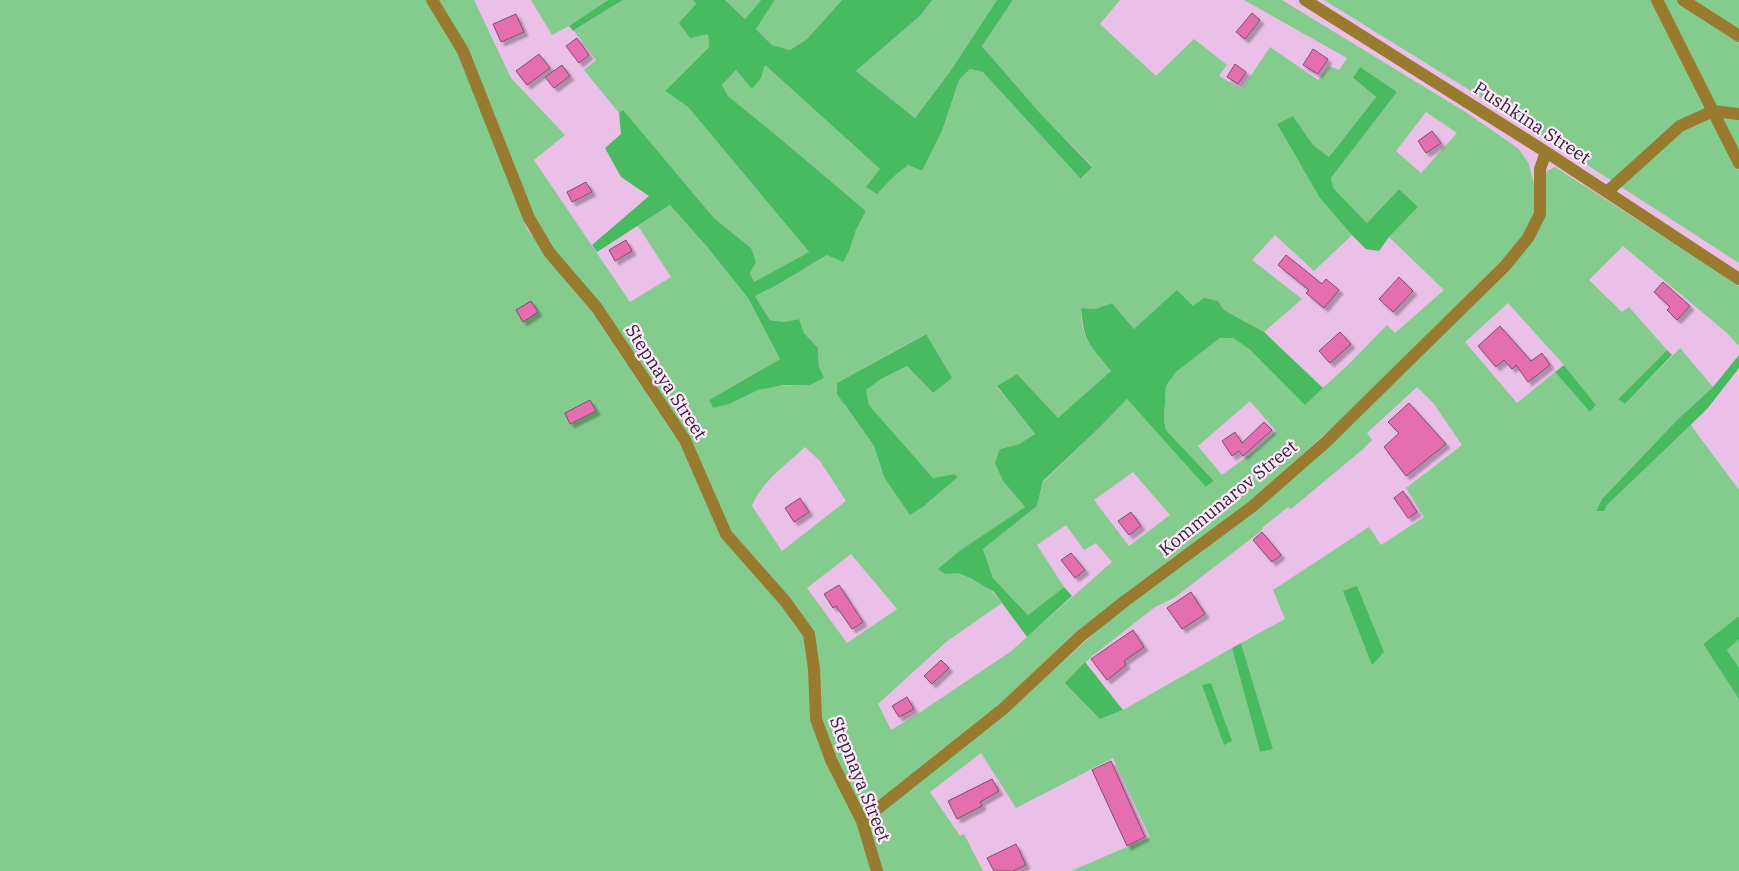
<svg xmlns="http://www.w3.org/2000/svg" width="1739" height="871" viewBox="0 0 1739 871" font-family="'IBM Plex Serif',serif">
<defs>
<filter id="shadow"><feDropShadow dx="4" dy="4" stdDeviation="1" flood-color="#0004"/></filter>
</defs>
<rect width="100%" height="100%" fill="#eac0e8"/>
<path fill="#83cc8d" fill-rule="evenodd" d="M0,0h426l26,40 16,35 59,154 19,25 52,64 77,114 44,97 44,38 -37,-42 -44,-100 -134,-183 -19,-36 -92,-206h37l37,78 54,57 -31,25 96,142 41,-25 -33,-51 32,-21 38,43 40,50 32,61 -71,41 4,8c17,-4 30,-13 45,-18 17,-5 35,-5 52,-5l9,-18 -1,-19 -14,-15 -5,-14 -16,3 -13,-2 -15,-24 22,-11 50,-30 22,-4 7,-21 10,-19 -90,-76 -48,-39 -6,-11 14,-15 25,8 4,-13 126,114 17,-14 14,6 20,-40 17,-51 11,-11 13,2 99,108 10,-13 -53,-54 -57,-66 31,-46h107l-20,24 56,52 38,-37 33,26 -8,11 23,13 28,-42 48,33 11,-14 10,4 8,-12 -103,-58h38l185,113 52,36 10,15 6,24v24l-10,24 -24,27 -109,110 -143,130 -127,93 -90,93 84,-75 135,-101 277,-267 19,-75 8,-4 167,107 17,12v60l-13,-14 -103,-86 -34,34 33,32 7,-5 38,43 -49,49 7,5 55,-56 33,39 -36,33 -75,79 -6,12h8l3,-6 83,-81 49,66v126l-36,28 36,55v172h-668l79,-34 -37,-79 -97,50 -35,-55 -51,39 30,44 4,-2 19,37h-983zM1353,78l44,14 -66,86 1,10 35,35 32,-34 19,18 -29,30 55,53 -49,43 -8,-8 -40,41 -42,38 -56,-55 -16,-11h-13l-44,34 -10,14 -2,34 2,10 48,51 -7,6 -80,-88 -27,28 -57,55 -6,24 -54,43 10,29 35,37 36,-28 -27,-42 29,-20 18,25 12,-7 16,19 -102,90 -91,61 -28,17 -13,-26 68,-62 56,-39c-11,-16 -26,-22 -44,-30l4,-24 63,-42 -22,-26 -3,-32 19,-5 16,-10 -38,-47 20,-13 41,45 53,-48c-19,-23 -30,-31 -30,-63l14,1 17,-6 22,26 59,-23 25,-5 6,9 40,22 38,-33 -50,-39 23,-25 39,36 38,-36 -53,-73 -22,-38 16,-8 20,29 16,12 47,-60zM1426,112l31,21 -36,40 -25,-22zM1508,303l56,62 32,40 -6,7 -35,-40 -38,31 -52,-61zM925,334l8,59 -26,-27 -26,13 -16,11 4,15 64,73 21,-4 4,3 -34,29 -40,-29 -10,-31 -29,-40 -8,-23zM1417,387l17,17 28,41 -56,43 18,29 -43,28 -12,-18 -96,63 12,29 -44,24 32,106 -13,3 -28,-104 -109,62 -23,9 -30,-40 21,-22 64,-50 19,-9 87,-67 2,-4 25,-20 3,2 71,-59 10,-10 -5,-7zM1250,401l26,30 -22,20 -32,24 -24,-29zM805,447l15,14 26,40 -64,50 -30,-45c9,-24 34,-41 53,-59zM1133,472l37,43 -41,31 -35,-46zM851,554l46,55 -50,34 -40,-55z
M531,0h77l-39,26 -17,9z
M623,0h70l3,4 12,29 1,14 -44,44 23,16 121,145 -55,31 -4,-10 1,-25 -37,-30 -91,-107 -4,2 -35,-43 12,-10 -22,-29z
M725,0h36l-16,19z
M775,0h67l-35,39 -17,11 -18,-5 -16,-16z
M932,0h65l-48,73 -34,45 -59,-47 65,-56z
M1324,0h415v263l-231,-149z
M1739,639v29l-12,-18z"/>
<path fill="#48bb61" d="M608,0h15l-50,31 -4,-5z
M693,0h32l20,19 16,-19h14l-19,29 16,16 18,5 17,-11 35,-39h90l-11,15 -65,56 59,47 34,-45 48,-73h16l-31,46 57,66 53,55 -11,12 -98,-107 -13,-3 -11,11 -17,51 -20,40 -14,-6 -17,14 -14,15 -11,-7 14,-18 -115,-104 -4,13 -9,11 -16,-19 -14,15 6,11 48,39 90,76 -10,19 -7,21 -6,11 -16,-7 -50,30 -22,11 15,24 13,2 16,-3 5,14 14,15 1,19 5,11 -14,7h-26l-26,5 -29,14 -16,4 -4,-8 71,-41 -32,-61 -40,-50 -38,-43 -73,47 -5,-7 57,-49 -28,-19 -16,-29 16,-14 -2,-21 4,-3 91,108 37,30 5,14 -6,11 4,9 55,-30 -121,-145 -23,-16 44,-44 -1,-13 -18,4 -11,-15 17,-19z
M1360,67l37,25 -66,86 2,10 34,35 32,-34 19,18 -29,30 -10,14 -13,-2 -14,-14 -32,-37 -43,-74 16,-8 20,29 16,12 47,-60 -23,-19z
M1177,290l16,16 11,-8 14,3 6,9 40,22 59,56 -18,17 -56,-56 -16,-11h-13l-44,34 -10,14 -2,34 2,10 48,51 -8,6 -79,-88 -27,28 -57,54 -6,25 -54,43 10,29 35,37 36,-28 8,9 -45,41 -33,-45 -22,-13 -14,-6 -13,1 -7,-5 24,-20 63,-42 -22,-26 -8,-18 5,-14 19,-5 16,-10 -38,-48 20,-12 41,44 53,-47c-21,-26 -27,-27 -30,-63l14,1 17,-6 22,26z
M926,334l26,44 -19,15 -26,-27 -26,13 -15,11 3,15 64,73 21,-4 4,3 -34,29 -14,9 -26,-38 -10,-31 -37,-52v-11z
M1667,350l5,5 -47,49 -7,-5z
M1739,355v13l-32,41 -100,96 -3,6h-8l6,-12 75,-79 36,-33z
M1564,365l32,40 -6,7 -35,-40z
M1357,586l27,66 -12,13 -29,-74z
M1739,616v23l-12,11 12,18v31l-36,-55z
M1241,643l32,106 -13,3 -28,-104z
M1085,662l38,48 -23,9 -35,-36z
M1211,683l21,58 -8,4 -22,-60z"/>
<path fill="#e46eaf" stroke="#7e4f67" filter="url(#shadow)" d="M1252,13l8,7 -15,19 -9,-7z
M516,14l8,18 -23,10 -8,-18z
M577,38l12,17 -10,8 -13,-17z
M1313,49l15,10 -10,15 -15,-9z
M539,54l11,14 -23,17 -11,-14z
M1235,64l11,8 -8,12 -11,-7z
M562,65l8,11 -16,12 -9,-11z
M1432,131l9,12 -15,10 -8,-12z
M586,182l6,10 -20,10 -5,-10z
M626,240l6,11 -17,10 -6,-11z
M1286,255l36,29 4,-5 13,11 -15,18 -18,-15 3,-3 -31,-25z
M1399,277l14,14 -20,21 -14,-13z
M1663,282l27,24 -13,14 -10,-10 3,-3 -16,-15z
M531,301l7,11 -15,10 -7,-12z
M1500,326l31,35 11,-8 8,12 -22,17 -12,-17 -4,4 -8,-9 -8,7 -18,-21z
M1340,332l11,12 -21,19 -11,-12z
M590,400l6,11 -26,13 -5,-11z
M1409,403l37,41 -40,32 -22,-29 15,-14 -11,-11z
M1264,422l8,8 -29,26 -4,-5 -7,5 -10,-15 13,-9 7,11z
M1403,491l14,21 -9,6 -14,-20z
M800,498l9,14 -15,10 -9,-14z
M1131,512l10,14 -12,9 -11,-14z
M1262,532l19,23 -9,7 -19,-22z
M1071,553l14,17 -10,8 -14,-18z
M839,585l24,37 -11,7 -16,-23 -3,2 -9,-14z
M1191,592l14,22 -23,15 -15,-21z
M1133,630l11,17 -20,14 2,4 -19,15 -16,-21z
M941,660l8,8 -17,16 -8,-8z
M907,697l7,12 -15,8 -7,-11z
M1111,761l34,76 -18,9 -35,-76z
M992,779l7,12 -19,11 2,4 -25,13 -9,-18z
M1016,844l10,21 -13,6h-19l-7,-13z"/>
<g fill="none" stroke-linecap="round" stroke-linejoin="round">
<path stroke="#987b2e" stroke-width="12" d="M432,0l31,51 66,167 20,34 48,56 88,132 41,94 59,67 24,33 5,35 2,50 15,41 31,61 15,50
M1305,0l241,152 193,127
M1657,0l82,163
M1683,0l56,36
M1607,192l73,-66 33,-15 26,3
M862,821l141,-112 78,-73 44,-35 128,-95 73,-64 67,-66 112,-110 23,-28 12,-24v-45l6,-17"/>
</g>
<g text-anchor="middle" stroke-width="4.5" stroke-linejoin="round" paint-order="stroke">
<g font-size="18" fill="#332333" stroke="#ffe9fd">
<text transform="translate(1532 123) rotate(33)" y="6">Pushkina Street</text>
<text transform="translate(666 382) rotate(57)" y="6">Stepnaya Street</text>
<text transform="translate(1228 498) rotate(-39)" y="6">Kommunarov Street</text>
<text transform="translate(860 779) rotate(68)" y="6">Stepnaya Street</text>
</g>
</g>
</svg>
